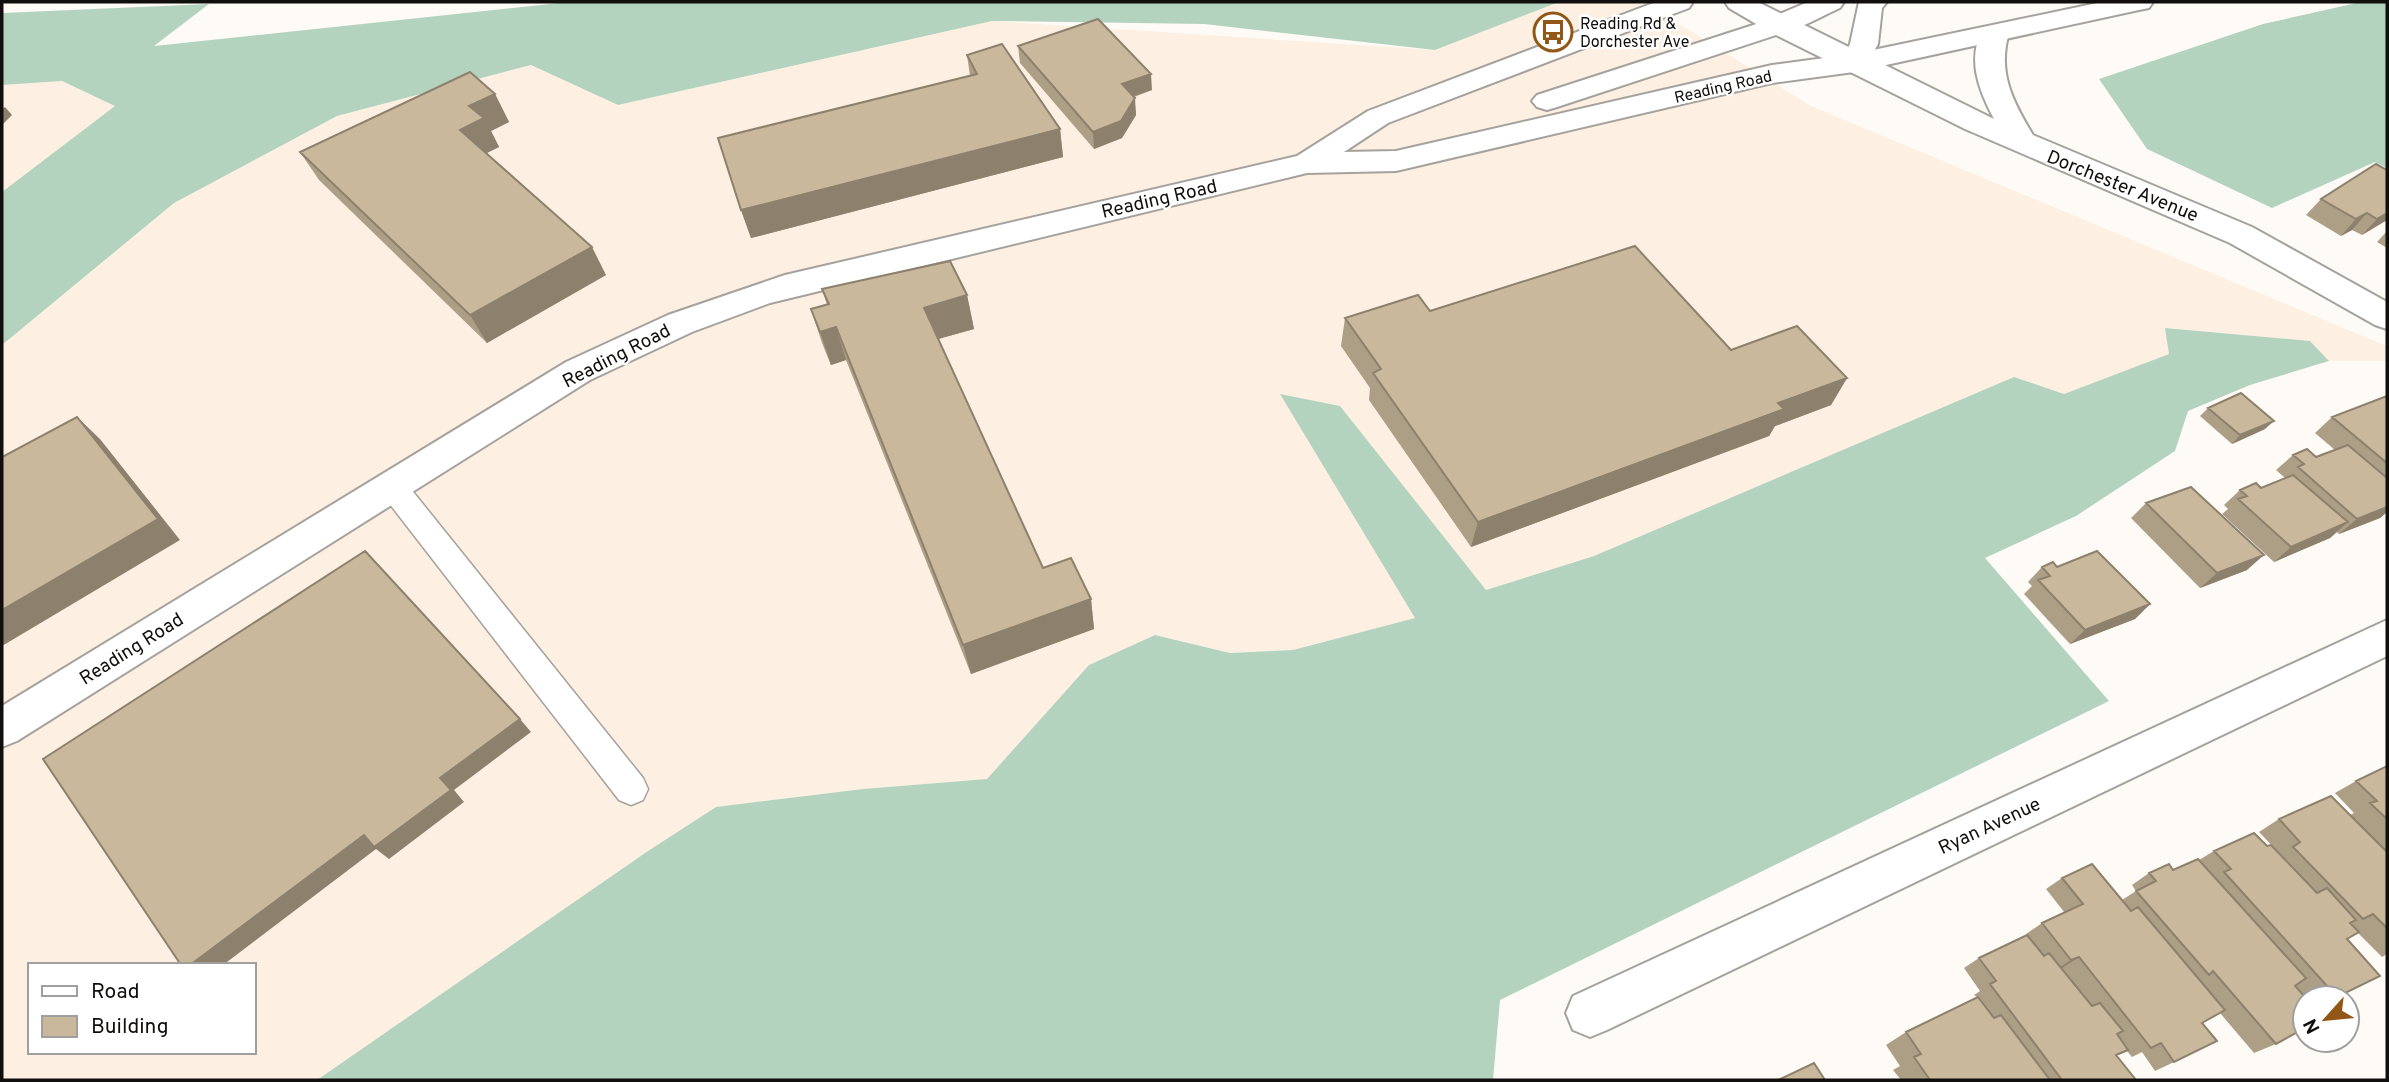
<svg xmlns="http://www.w3.org/2000/svg" width="2389" height="1082" viewBox="0 0 2389 1082" font-family="Overpass,sans-serif">
<rect width="100%" height="100%" fill="#fefbf6"/>
<path fill="#fdefe1" fill-rule="evenodd" d="M1559,2h85l167,104 576,240v15h-58l-19,-20 -144,-13 4,26 -106,40 -50,-17 -420,179 -108,34 -71,28 -122,32 -63,3 -75,-18 -66,30 -102,114 -124,10 -147,18 -68,44 -331,229h-315v-735l172,-142 163,-87 194,-51 87,40 374,-84 443,29zM30,965h224v87h-224z
M62,81l54,25 -114,86v-107z"/>
<path fill="#b4d3bf" d="M569,2h990l-124,48 -231,-26 -212,-3 -374,84 -87,-40 -194,51 -163,87 -172,142v-153l113,-86 -53,-25 -60,4v-72l207,-9 -55,42z
M2361,2h26v166l-12,-6 -103,46 -125,-59 -48,-70 164,-55z
M2165,328l145,13 19,20 -79,24 -62,26 -13,40 -99,65 -91,42 124,143 -609,299 -7,80h-1176l331,-229 68,-44 147,-18 124,-10 102,-114 66,-30 75,18 63,-3 122,-32 -135,-224 60,12 146,184 108,-34 420,-179 50,17 105,-40z"/>
<g fill="none" stroke-linecap="round" stroke-linejoin="round">
<defs>
<path id="lane" d="M392,475l10,3 241,300 5,11 -5,11 -12,5 -12,-5 -237,-306 -4,-8 4,-8z"/>
<path id="street" d="M2387,620v36l-780,374 -17,7 -17,-7 -7,-17 7,-17z"/>
<path id="secondary" d="M1725,2h33l236,117c-15,-28 -29,-63 -9,-92h20l4,6c-12,39 4,69 24,102l219,92 135,75v27l-12,-4 -145,-82 -265,-114 -197,-98 -39,-23z"/>
<path id="primary" d="M1656,2h37l-4,6 -301,115 -44,29 52,-1 376,-86 82,-11 248,-52h51l-4,6 -10,2 -285,62 -82,11 -376,88 -89,2 -537,130 -78,29 -102,48 -573,361 -15,6v-41l564,-344 102,-47 117,-40 512,-119 71,-45z
M1778,17l10,2 4,6 -4,6 -231,76 -10,3 -10,-3 -5,-6 5,-6z"/>
<path id="highway" d="M1808,2h36l-4,6c-21,9 -49,28 -72,23l-4,-6 4,-6z
M1859,2h28l-5,6 -4,36 -14,25 -10,3 -10,-3 -4,-6 10,-19z"/>
</defs>
<use href="#lane" stroke="#a5a29d" stroke-width="3"/>
<use href="#street" stroke="#a5a29d" stroke-width="4"/>
<use href="#secondary" stroke="#a5a29d" stroke-width="4"/>
<use href="#primary" stroke="#a5a29d" stroke-width="4"/>
<use href="#highway" stroke="#a5a29d" stroke-width="4"/>
<use href="#lane" fill="#fff" fill-rule="evenodd"/>
<use href="#street" fill="#fff" fill-rule="evenodd"/>
<use href="#secondary" fill="#fff" fill-rule="evenodd"/>
<use href="#primary" fill="#fff" fill-rule="evenodd"/>
<use href="#highway" fill="#fff" fill-rule="evenodd"/>
</g>
<path fill="#ad9e86" fill-rule="evenodd" d="M1018,46l134,44 -18,7 2,18 -14,23 -28,11 -74,-86z
M967,55l93,74 3,28 -312,81 -10,-28 229,-134z
M495,94l14,28 -18,9 8,16 -13,6 120,122 -119,68 -168,-163 -19,-28z
M2387,170v50l-25,15 -10,-5 -11,6 -35,-21 15,-16z
M2387,231v17l-10,-6z
M822,289l145,6 7,34 -36,10 105,229 48,31 3,30 -123,45 -125,-314 -15,5 -9,-22 -11,-34 16,-4z
M1430,311l301,39 116,28 -16,27 -56,21 -6,10 -298,111 -102,-147 1,-12 -29,-42 4,-28z
M2387,394v118l-7,6 -41,16 -2,-2 -7,6 -56,24 -52,-48 6,-5 -4,-4 16,-15 21,-2 24,-10 -9,-8 17,-15 23,2 19,-7 -20,-17 17,-16 52,-20z
M2208,408l57,21 -33,15 -32,-28z
M2146,503l101,67 -47,18 -69,-70z
M2042,567h15l93,37 -15,15 -65,25 -46,-50 8,-8 -4,-4z
M2387,766v188l-5,3 -24,-24 -11,6 33,37 -44,22h-30l-30,46 -22,9 -34,-40 -18,10 -28,39 -19,9 -13,-19 -10,5 -5,-6 -11,5 20,24h-235l-8,-10 7,-4 -14,-21 20,-13 71,-35 -3,-2 6,-4 -16,-23 15,-10 48,-23 -1,-1 16,-11 23,-10 -19,-24 16,-11 60,22 14,-9 -4,-6 17,-12 24,-3 26,-10 15,-9 53,-5 13,8 -21,-22 20,-13 71,-4 4,-2 -19,-20 21,-12zM2061,968h1l30,38z"/>
<path fill="#8d816d" d="M1151,74l1,16 -30,10v-16z
M495,94l14,28 -18,9 8,16 -24,12 -15,-29 9,-24z
M1135,98l1,17 -14,23 -28,11 -1,-17z
M5,107l7,8 -10,10v-16z
M1060,129l3,28 -312,81 -10,-28z
M2367,213l-15,17 -11,6 15,-17z
M2387,213v7l-25,15 15,-16z
M592,247l14,28 -119,68 -17,-28z
M967,295l7,34 -43,12 -7,-33z
M836,327l10,33 -15,5 -11,-33z
M1847,378l-16,27 -56,21 -6,10 -298,111 7,-25 300,-119z
M77,417l23,22 80,101 -178,106v-36z
M2274,421l-9,8 -33,15 8,-9z
M2387,505v7l-7,6 -41,16 18,-15z
M2348,522l-18,16 -56,24 17,-15z
M2264,555l-17,15 -47,18 17,-15z
M1091,599l3,30 -123,45 -8,-29z
M2150,604l-15,15 -65,25 15,-14z
M520,719l11,13 -77,58 10,12 -75,57 -13,-10 -153,116h-33z
M2079,957l-17,11 -8,3 17,-11z"/>
<path fill="#c9b89c" stroke="#8d816d" stroke-width="2" d="M1098,19l53,55 -29,10 13,14 -14,23 -28,11 -75,-86z
M1002,44l58,85 -319,81 -23,-72 259,-64 -10,-19z
M470,72l25,22 -26,12 15,12 -24,12 132,117 -122,68 -170,-163z
M2376,164l11,6v43l-10,6 -10,-6 -11,6 -35,-20z
M1635,246l96,104 66,-24 50,52 -69,25 6,6 -306,113 -105,-149 8,-4 -36,-51 73,-23 12,16z
M950,261l17,34 -43,13 119,260 28,-10 20,41 -128,46 -127,-318 -16,5 -9,-23 18,-5 -7,-15z
M2241,393l33,28 -34,14 -32,-27z
M2387,396v67l-55,-46z
M77,417l81,102 -156,91v-153z
M2348,445l39,33v29l-30,12 -59,-52 6,-3 -11,-9 14,-6 9,8z
M2293,475l55,47 -57,25 -53,-48 9,-3 -7,-6 16,-7 5,5z
M2191,487l73,68 -47,18 -71,-70z
M365,551l155,168 -80,59 11,12 -77,57 -10,-12 -174,130h-9l-138,-206z
M2097,551l53,53 -65,26 -47,-50 12,-4 -8,-9 11,-5 4,5z
M2387,766v53l-17,-16 7,-2 -21,-20z
M2331,796l56,56v76l-14,-14 -10,5 -70,-72 7,-5 -21,-23z
M2254,833l13,13 4,-1 46,48 10,-5 29,32 -6,3 9,9 -12,7 33,37 -43,21 -113,-125 7,-3 -17,-18z
M2198,859l108,119 -11,8 11,12h-1v30l-29,16 -63,-73 -4,4 -73,-84 20,-10 -7,-8 20,-9 4,6z
M2092,864l39,47 7,-4 87,103 -23,13 15,18 -43,21 -13,-19 -10,5 -72,-91 -8,3 -29,-37 41,-19 -21,-26z
M2027,935l17,21 5,-3 43,53 8,-3 23,28 -6,3 11,16 -12,5 20,25h-74l-72,-96 6,-3 -17,-23z
M1978,997l16,21 7,-3 49,65h-120l-16,-23 7,-3 -15,-22z
M1814,1063l11,17h-47z"/>
<defs>
<symbol id="bus-ring" viewBox="-11 -11 22 22"><circle r="9.5" fill="#fff" stroke="#925716" stroke-width="1.5"/><path d="M-5-6H5V4H4V6H2V4H-2V6H-4V4H-5ZM-3.5-4V0h7V-4ZM-3.5 1.2v1.5H-2V1.2ZM2 1.2v1.5H3.5V1.2Z" fill="#925716"/></symbol>
</defs>
<g fill-rule="evenodd">
<use href="#bus-ring" x="1531" y="10" width="44" height="44"/>
</g>
<g text-anchor="middle" stroke-width="5" stroke-linejoin="round" paint-order="stroke">
<g font-size="16" fill="#100f0d" stroke="#fff" text-anchor="start">
<text x="1580" y="29">Reading Rd &amp;<tspan x="1580" dy="18">Dorchester Ave</tspan></text>
</g>
<g font-size="16" fill="#100f0d" stroke="#fff">
<text transform="translate(1723 86) rotate(-13)" y="6">Reading Road</text>
</g>
<g font-size="19" fill="#100f0d" stroke="#fff">
<text transform="translate(2123 185) rotate(22)" y="7">Dorchester Avenue</text>
<text transform="translate(1159 198) rotate(-13)" y="7">Reading Road</text>
<text transform="translate(616 355) rotate(-27)" y="7">Reading Road</text>
<text transform="translate(131 648) rotate(-32)" y="7">Reading Road</text>
<text transform="translate(1989 825) rotate(-25)" y="7">Ryan Avenue</text>
</g>
</g>
<rect width="2389" height="1082" fill="none" stroke="#100f0d" stroke-width="7"/>
<rect x="28" y="963" width="228" height="91" fill="#ffffff" stroke="#9f9f9e" stroke-width="2"/>
<rect x="42" y="986" width="35" height="10" fill="#ffffff" stroke="#9f9f9e" stroke-width="2"/>
<text x="91" y="998" font-size="21" fill="#100f0d">Road</text>
<rect x="42" y="1016" width="35" height="21" fill="#c9b89c" stroke="#9f9f9e" stroke-width="2"/>
<text x="91" y="1033" font-size="21" fill="#100f0d">Building</text>
<g transform="translate(2326 1019) rotate(243)"><circle r="33" fill="#ffffff" stroke="#9f9f9e" stroke-width="2"/>
<path d="M0-5L12 26L0 18L-12 26Z" fill="#925716"/>
<text y="-10" font-size="19" font-weight="bold" text-anchor="middle" fill="#100f0d">N</text>
</g>
</svg>
